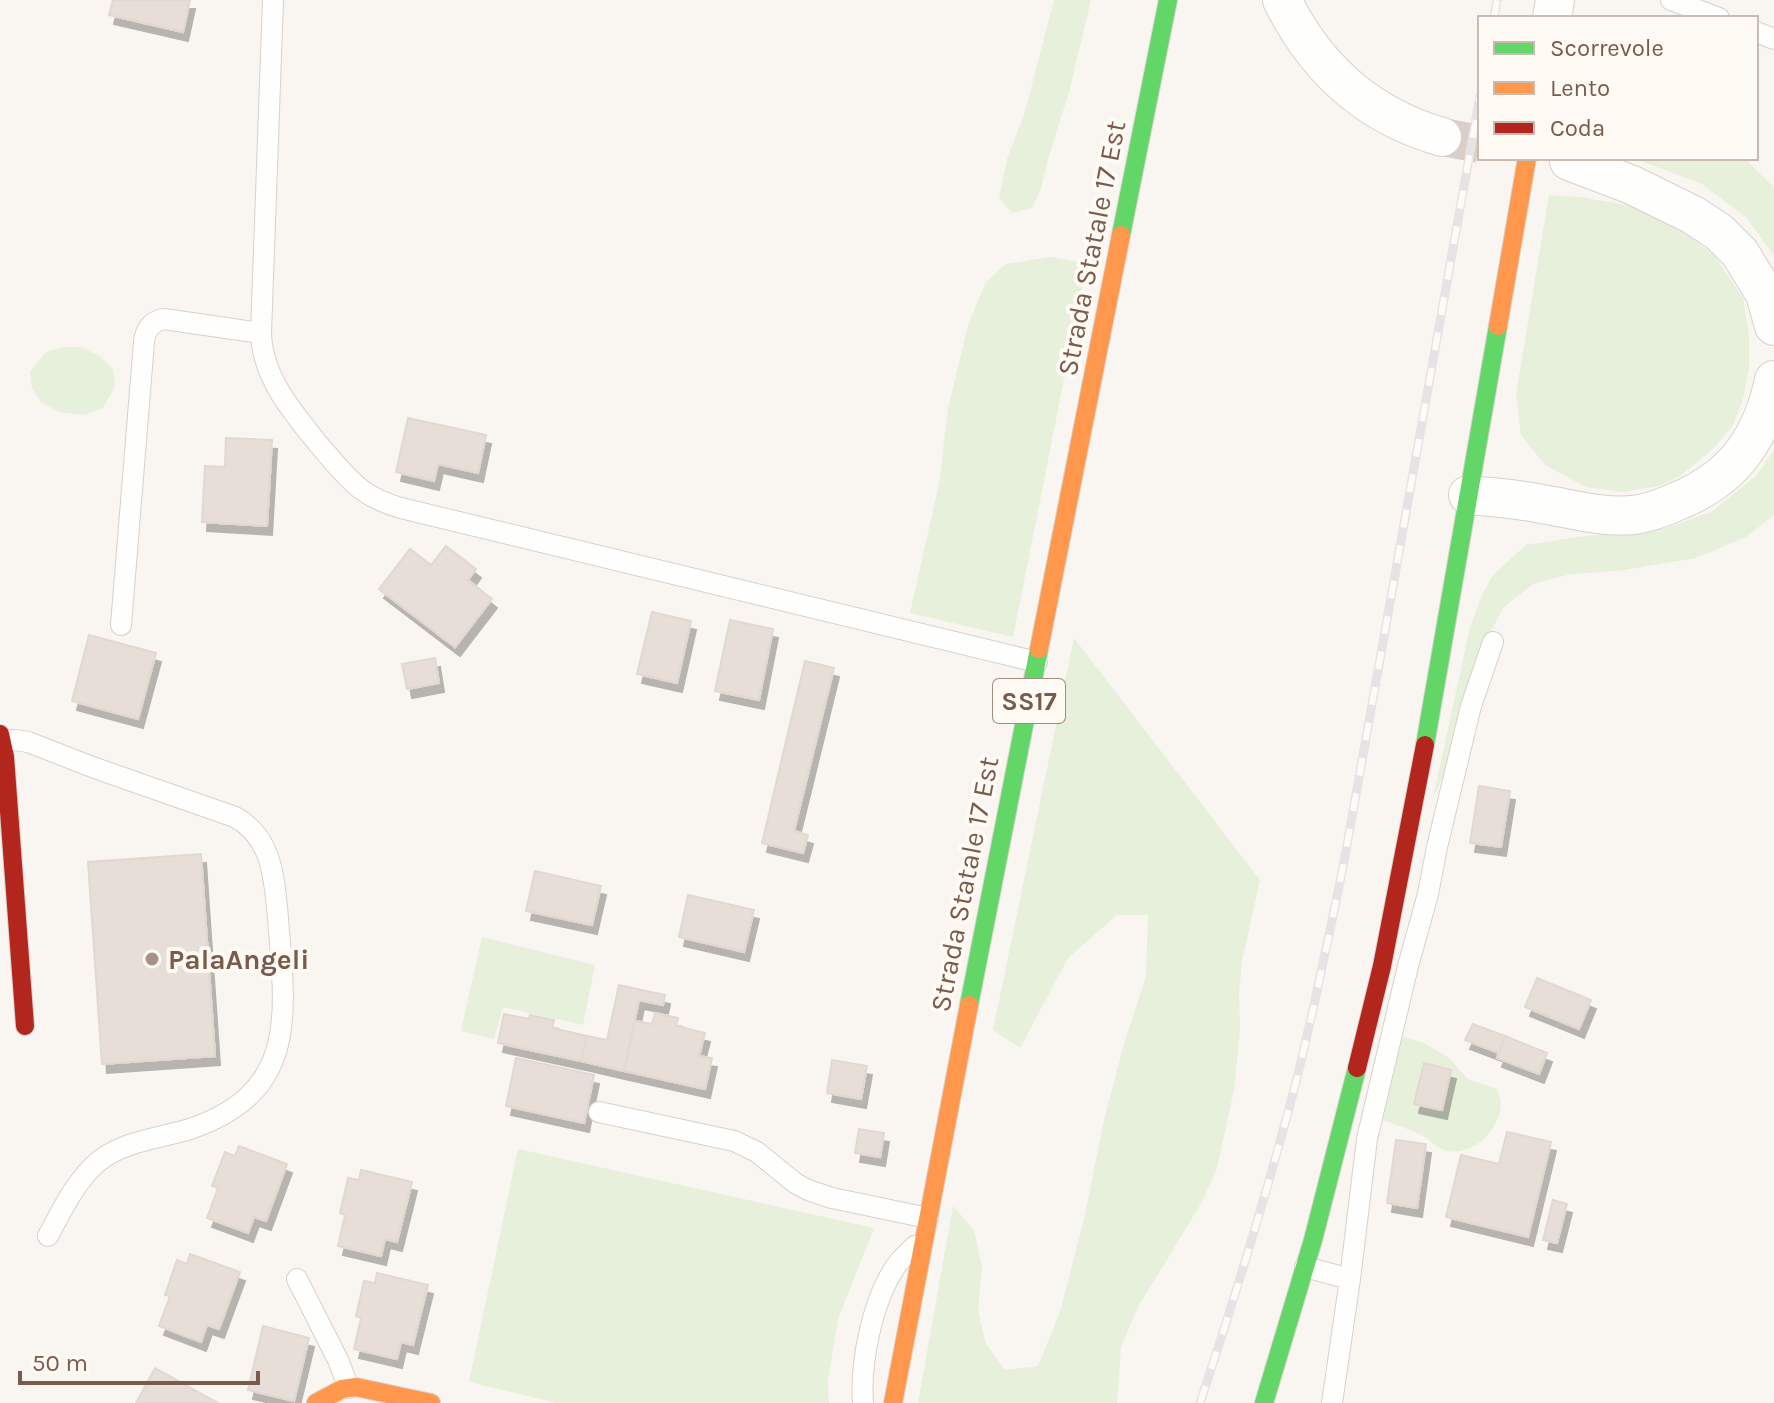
<svg xmlns="http://www.w3.org/2000/svg" width="1774" height="1403" viewBox="0 0 1774 1403" font-family="Karla,sans-serif">
<defs>
<filter id="shadow"><feDropShadow dx="5" dy="9" stdDeviation="0" flood-color="#0004"/></filter>
</defs>
<rect width="100%" height="100%" fill="#f9f5f0"/>
<path fill="#e7f0db" d="M1054,0h37l-22,92 -21,67 -7,30 -9,19 -20,5 -13,-15 8,-39 17,-44z
M1633,158h110l31,29v69l-27,-38 -45,-34z
M1549,195l31,2 47,8 52,23 36,28 28,42 6,36v35l-6,30 -11,28 -16,19 -36,30 -20,10 -37,6 -37,-5 -41,-22 -24,-30 -5,-41z
M1051,257l36,6 -74,374 -103,-24 29,-129 9,-76 21,-86 17,-40 20,-18z
M63,347h18l19,9 13,13 2,17 -12,22 -19,7 -24,-3 -19,-10 -9,-13 -2,-17 16,-20z
M1774,450v65l-28,22 -50,21 -79,13 -46,3 -38,10 -30,24 -16,31 -27,101 -27,58 37,-171 12,-32 11,-20 33,-30 53,-8 87,-9 45,-16 45,-36z
M1074,638l186,242 -18,81 -3,32 1,36 -6,61 -17,78 -15,34 -64,105 -17,40 -4,56h-199l35,-197 21,24 8,36 -4,45 8,33 19,26 33,-4 22,-54 25,-97 19,-95 20,-76 22,-68 2,-61h-31l-49,43 -48,90 -27,-18z
M482,937l113,28 -12,60 -80,-18 -9,32 -33,-8z
M1402,1036l22,7 25,15 19,21 29,10c7,16 4,25 -5,40 -8,15 -32,27 -48,21 -8,-3 -13,-10 -21,-14 -13,-7 -27,-11 -40,-16z
M518,1149l356,79 -36,91 -10,61 1,23h-272l-88,-21z"/>
<path fill="#e6ded7" stroke="#e2d8d2" stroke-width="2" filter="url(#shadow)" d="M113,0h77l-7,32 -74,-17z
M408,418l78,17 -8,38 -40,-9 -4,17 -38,-9z
M226,438l46,2 -5,86 -65,-4 3,-56 20,1z
M446,546l30,23 -8,11 24,19 -37,48 -76,-58 31,-40 21,16z
M652,612l39,9 -14,62 -40,-9z
M730,620l43,9 -14,71 -44,-9z
M89,635l67,18 -18,66 -66,-18z
M435,658l4,25 -32,6 -5,-25z
M805,661l29,7 -40,163 14,4 -5,18 -41,-10z
M1479,786l31,5 -9,56 -31,-4z
M201,854l14,202 -113,8 -14,-202z
M535,871l66,15 -9,39 -66,-14z
M688,895l66,15 -10,42 -65,-15z
M1537,978l54,22 -12,29 -54,-22z
M619,985l46,10 -2,10 -24,-5 -15,71 -43,-10 6,-25 20,4z
M655,1013l23,5 -2,8 29,7 -6,23 13,2 -7,31 -81,-18 11,-50 17,3z
M504,1014l25,5 1,-4 24,5 -2,8 35,8 -6,25 -83,-18z
M1473,1024l32,12 -6,17 -34,-13z
M1505,1036l42,17 -8,21 -42,-16z
M516,1058l78,17 -10,48 -78,-17z
M832,1060l35,6 -6,33 -34,-6z
M1424,1063l27,7 -9,40 -28,-6z
M859,1129l25,4 -4,24 -25,-4z
M1507,1132l44,10 -23,95 -82,-20 15,-62 38,9z
M1396,1140l30,4 -9,64 -30,-5z
M239,1146l48,18 -21,57 -12,-4 -6,16 -41,-15 11,-30 -6,-2 13,-34 10,4z
M361,1170l51,12 -15,60 -12,-3 -4,17 -43,-10 7,-31 -5,-2 8,-35 11,2z
M1553,1200l14,4 -10,39 -14,-3z
M190,1254l50,18 -21,57 -12,-4 -6,17 -42,-16 11,-30 -5,-1 12,-35 10,4z
M377,1273l51,12 -15,60 -12,-3 -4,17 -43,-10 7,-31 -5,-2 8,-35 11,2z
M263,1326l46,12 -15,63 -46,-11z
M155,1368l63,35h-82z"/>
<g fill="none" stroke-linecap="round" stroke-linejoin="round">
<path stroke="#d9cfc7" stroke-width="38" stroke-dasharray="38 19" stroke-linecap="butt" d="M1442,137l38,7"/>
<defs>
<path id="lane" d="M273,0l-12,333c1,44 32,80 59,113 13,15 26,32 42,44 12,9 25,14 39,18l636,154
M1671,0l48,18
M1756,32l18,7
M121,625l23,-283c1,-12 7,-21 20,-23l97,14
M2,741l13,-1 13,2 67,26 140,49c38,21 39,61 43,101 7,94 22,174 -88,211 -29,9 -66,12 -91,32 -23,19 -37,49 -51,75
M599,1112l135,29 23,11 38,31 13,7 24,8 96,20
M1305,1267l45,12
M297,1279l41,81 11,28
M863,1403c-3,-40 9,-100 31,-134 5,-9 14,-16 21,-23
M1332,1403l18,-124 17,-140 41,-173 20,-72 9,-47 34,-141 22,-64"/>
<path id="street" d="M1282,0c34,69 86,116 160,137
M1552,18l3,-18
M1569,161l63,24 61,30 26,17 21,21 25,41 9,32
M1468,495c25,2 50,4 74,9 30,5 61,14 91,11 17,-2 32,-8 47,-15 55,-23 82,-63 94,-120"/>
<path id="fast" d="M1121,235l47,-235
M1425,745l73,-419
M969,1005l70,-356
M1264,1403l49,-163 44,-172"/>
<path id="slow" d="M1498,326l29,-168
M1039,649l82,-414
M316,1403l26,-14 14,-2 75,16
M893,1403l76,-398"/>
<path id="jam" d="M0,734l5,23 20,269
M1357,1068l25,-102 43,-221"/>
</defs>
<use href="#lane" stroke="#d7d1cb" stroke-width="22"/>
<use href="#street" stroke="#d7d1cb" stroke-width="40"/>
<use href="#fast" stroke="#d9d2cb" stroke-width="20"/>
<use href="#slow" stroke="#d9d2cb" stroke-width="20"/>
<use href="#jam" stroke="#d9d2cb" stroke-width="20"/>
<use href="#lane" stroke="#fefefd" stroke-width="20"/>
<use href="#street" stroke="#fefefd" stroke-width="38"/>
<use href="#fast" stroke="#63d668" stroke-width="18"/>
<use href="#slow" stroke="#ff974d" stroke-width="18"/>
<use href="#jam" stroke="#b3261e" stroke-width="18"/>
<defs>
<path id="rail" d="M1494,18l3,-18
M1200,1403c35,-106 68,-213 96,-321 18,-73 33,-146 48,-220l136,-766"/>
</defs>
<use href="#rail" stroke="#e6e3e7" stroke-width="9"/>
<use href="#rail" stroke="#fffaf3" stroke-width="6" stroke-dasharray="18" stroke-linecap="butt"/>
</g>
<circle fill="#a69286" stroke="#fffaf3" stroke-width="3" cx="152" cy="959" r="8"/>
<g text-anchor="middle" stroke-width="8" stroke-linejoin="round" paint-order="stroke">
<rect fill="#fffaf3" stroke="#a28b7f" stroke-width="2" x="993" y="679" width="72" height="44" rx="6"/>
<g font-size="26" font-weight="bold" fill="#7a5c4d">
<text x="1029" y="710">SS17</text>
</g>
<g font-size="28" fill="#7a5c4d" stroke="#fffaf3">
<text transform="translate(1091 248) rotate(-79)" y="10">Strada Statale 17 Est</text>
<text transform="translate(964 884) rotate(-79)" y="10">Strada Statale 17 Est</text>
</g>
<g font-size="28" font-weight="bold" fill="#7a5c4d" stroke="#fffaf3" text-anchor="start">
<text x="168" y="969">PalaAngeli</text>
</g>
</g>
<rect x="1478" y="16" width="280" height="144" fill="#fffaf3" stroke="#cabbb1" stroke-width="2"/>
<rect x="1494" y="42" width="40" height="12" fill="#63d668" stroke="#cabbb1" stroke-width="2"/>
<text x="1550" y="56" font-size="24" fill="#7a5c4d">Scorrevole</text>
<rect x="1494" y="82" width="40" height="12" fill="#ff974d" stroke="#cabbb1" stroke-width="2"/>
<text x="1550" y="96" font-size="24" fill="#7a5c4d">Lento</text>
<rect x="1494" y="122" width="40" height="12" fill="#b3261e" stroke="#cabbb1" stroke-width="2"/>
<text x="1550" y="136" font-size="24" fill="#7a5c4d">Coda</text>
<path d="M20 1371v12h238v-12" fill="none" stroke="#7a5c4d" stroke-width="4"/>
<text x="32" y="1371" font-size="24" fill="#7a5c4d" stroke="#fffaf3" stroke-width="6" paint-order="stroke">50 m</text>
</svg>
